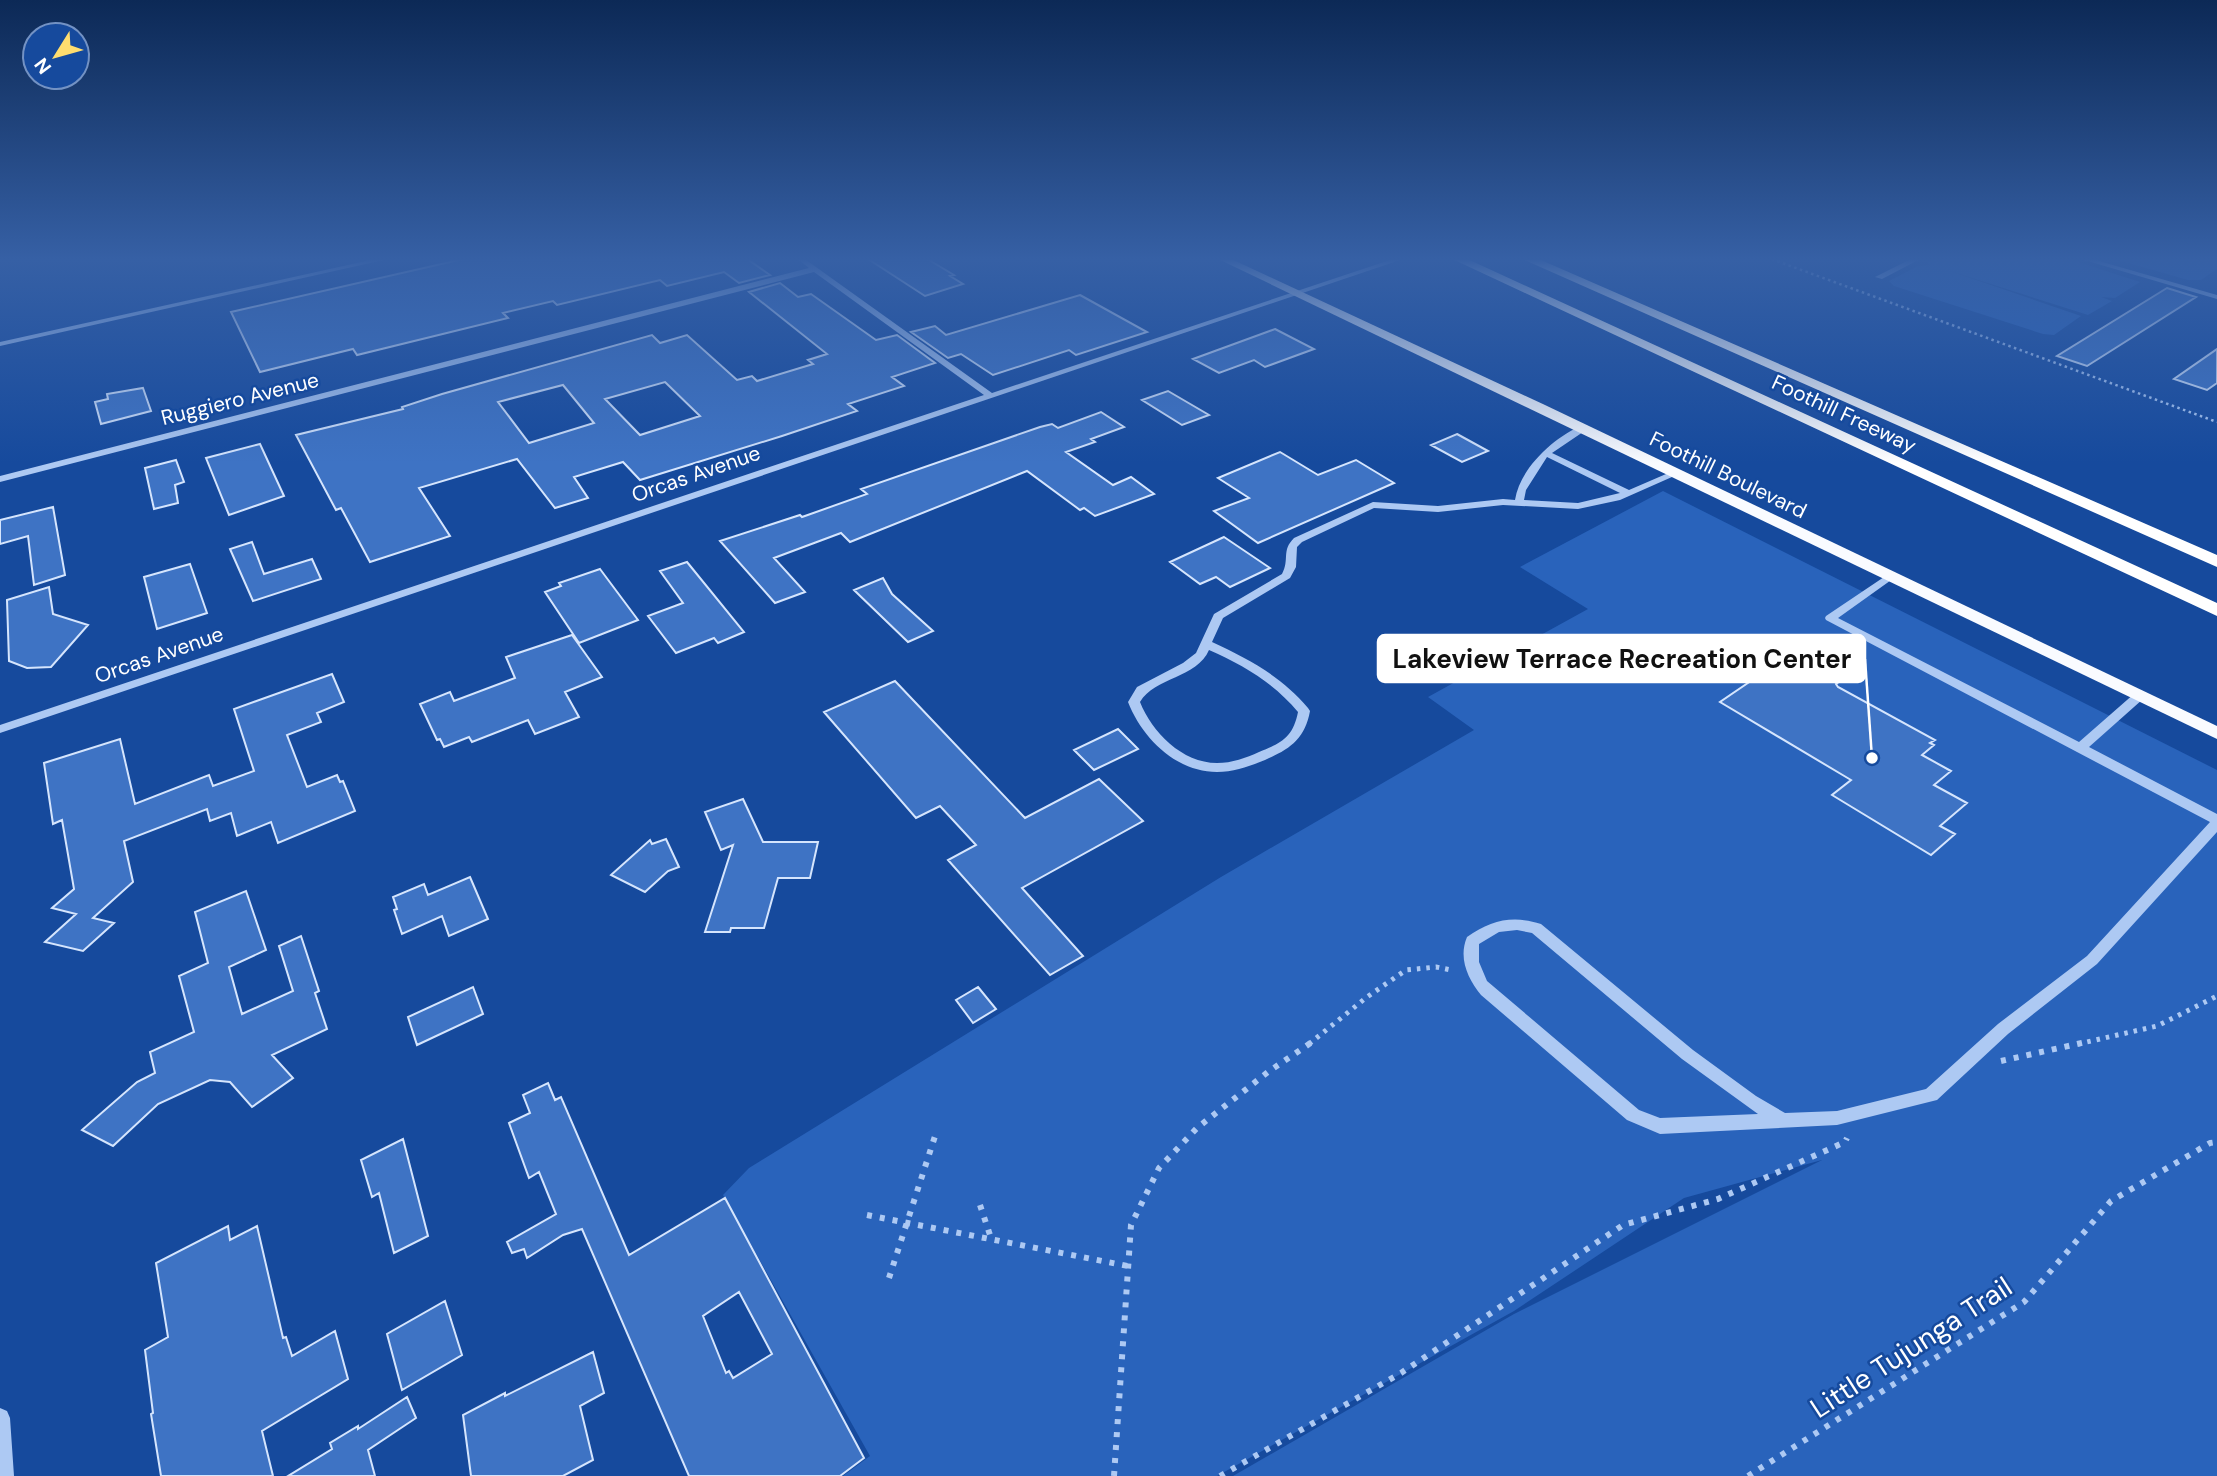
<svg xmlns="http://www.w3.org/2000/svg" width="2217" height="1476" viewBox="0 0 2217 1476" font-family="'DM Sans',sans-serif">
<rect width="100%" height="100%" fill="#164a9d"/>
<path fill="#2963bb" d="M1940,257h123l77,25 -25,16 -14,-1 11,4 -24,14 -138,-44 131,45 -27,19 -11,-1 -149,-48 -5,-5 29,-15 12,-1 -3,-2z
M2107,257h110v12l-16,11h-13z
M1663,491l554,279v706h-984l281,-162 308,-154 -138,38 -170,113 -297,165h-374l27,-20 -147,-261 26,-27 472,-291 253,-147 -46,-33 160,-88 -68,-42z"/>
<path fill="#3e73c4" stroke="#d5e5fd" stroke-width="2" fill-rule="evenodd" d="M472,257h278v4l20,14 -31,8 -15,-11 -57,14 -7,-6 -103,25 -4,-4 -50,12 5,5 -151,37 -4,-6 -93,23 -29,-60z
M865,257h59l30,18 -4,1 13,8 -38,12z
M780,283l18,14 13,-3 65,46 21,-5 38,28 -43,14 12,9 -56,18 9,7 -75,25 -142,44 -17,-18 -49,15 14,21 -33,10 -38,-49 -98,29 31,48 -80,26 -29,-54 -5,2 -40,-75 107,-26 -1,-2 40,-13 210,-59 8,8 27,-8 50,45 15,-4 5,5 56,-17 -5,-4 19,-6 -78,-62zM665,382l35,34 -60,19 -35,-36zM563,385l31,38 -65,20 -31,-41z
M2167,288l29,9 -109,69 -30,-10z
M1080,295l67,37 -71,23 -7,-5 -76,25 -32,-21 -13,4 -37,-26 24,-6 11,9z
M1275,329l39,20 -49,18 -11,-7 -35,13 -26,-14z
M2217,349v34l-10,7 -33,-11z
M143,388l8,23 -50,13 -6,-22 13,-3 -1,-5z
M1168,391l41,24 -27,10 -40,-25z
M1101,412l23,15 -33,12 4,3 -29,10 47,33 18,-8 23,17 -59,22 -11,-8 -4,2 -53,-39 -177,71 -9,-9 -67,25 31,34 -30,11 -55,-62 80,-26 2,2 65,-23 -6,-5 179,-62 12,-3 6,4z
M1457,434l31,17 -26,11 -31,-17z
M260,444l24,52 -55,19 -23,-57z
M1280,452l38,23 38,-15 38,23 -136,60 -44,-32 35,-13 -31,-20z
M176,460l8,22 -9,3 3,18 -24,6 -9,-41z
M53,507l12,68 -31,10 -6,-49 -28,8v-24z
M1224,537l46,31 -40,19 -14,-10 -16,7 -30,-22z
M252,542l12,32 48,-15 9,20 -68,22 -23,-52z
M687,562l57,70 -26,11 -4,-5 -38,15 -28,-37 35,-13 -23,-32z
M190,564l17,49 -50,16 -13,-52z
M600,569l38,51 -59,23 -34,-51 16,-6 -2,-3z
M883,578l9,16 41,37 -25,11 -54,-52z
M49,587l4,27 35,11 -37,42 -24,1 -18,-7 -2,-61z
M572,635l30,42 -37,15 14,25 -44,17 -7,-14 -56,22 -3,-5 -25,10 -4,-8 -3,1 -17,-36 30,-12 4,9 61,-23 -9,-21z
M1786,657l14,7 7,-5 36,20 -7,5 2,3 97,53 -5,3 4,2 -12,10 29,16 -17,14 33,18 -27,23 15,8 -24,21 -99,-60 19,-15 -131,-78z
M332,674l12,28 -27,11 4,9 -34,13 20,52 30,-12 3,7 3,-1 12,30 -77,32 -7,-21 -34,14 -6,-23 -21,8 -3,-12 -83,32 9,41 -40,36 21,5 -31,28 -38,-9 31,-28 -24,-6 22,-19 -12,-69 -9,4 -9,-61 76,-24 15,65 74,-29 4,11 41,-15 -20,-62z
M895,681l130,137 74,-39 44,42 -121,67 61,68 -33,19 -102,-115 28,-15 -36,-39 -24,12 -92,-106z
M1118,729l20,20 -44,21 -20,-20z
M743,799l20,43h55l-8,36h-32l-14,50h-33l-1,4h-25l28,-87 -12,5 -16,-38z
M666,839l13,28 -11,4 -23,21 -34,-17 39,-35 2,4z
M470,877l18,42 -39,17 -7,-20 -40,18 -8,-24 3,-1 -4,-12 31,-13 4,11z
M246,891l20,59 -37,17 13,47 51,-23 -14,-45 22,-10 18,55 -4,2 12,36 -55,26 21,23 -41,29 -22,-25 -20,-2 -52,24 -45,42 -31,-16 55,-48 18,-9 -5,-21 44,-20 -15,-56 29,-13 -13,-51z
M473,987l10,27 -66,31 -9,-28z
M978,987l18,22 -23,14 -17,-23z
M548,1083l7,17 6,-3 68,158 96,-57 139,260 -24,18h-151l-107,-247 -19,6 -36,23 -3,-9 -12,4 -5,-11 49,-28 -17,-42 -10,6 -20,-55 21,-10 -7,-18zM739,1292l33,62 -39,24 -4,-7 -3,2 -23,-57z
M403,1139l25,97 -34,17 -15,-60 -7,4 -11,-37z
M228,1226l2,14 27,-14 26,112 3,-1 6,19 43,-25 13,48 -86,52 11,45h-112l-10,-62 2,-1 -8,-63 23,-13 -12,-74z
M445,1301l17,54 -60,35 -15,-56z
M593,1352l11,41 -24,13 13,54 -30,16h-92l-8,-61 42,-22v3z
M407,1397l9,21 -48,32 7,26h-87l44,-27 -2,-6 28,-17v3z"/>
<g fill="none" stroke-linecap="round" stroke-linejoin="round">
<path stroke="#adc9f3" stroke-width="2.5" stroke-dasharray="2.5 3.5" stroke-linecap="butt" d="M1766,257l451,165"/>
<path stroke="#adc9f3" stroke-width="5" stroke-dasharray="3.5 6" stroke-linecap="butt" d="M1309,1044l58,-47 39,-27 30,-3 15,3
M2078,1044l79,-18 60,-30"/>
<path stroke="#adc9f3" stroke-width="6" stroke-dasharray="5 8" stroke-linecap="butt" d="M2001,1061l85,-19
M980,1205l11,33
M867,1215l261,51
M889,1278l48,-148
M1114,1476l17,-251 28,-57 38,-40 71,-56 44,-30
M1220,1476l181,-103 222,-148 95,-26 127,-57 2,-4
M1748,1476l276,-174 87,-101 99,-58 7,-1"/>
<path fill="#adc9f3" fill-rule="evenodd" d="M384,257h13l-397,89v-4z
M795,257h7l190,136 407,-136h10l-1409,476v-8l984,-330 -170,-123 -814,210v-6l809,-208z
M1915,257h9l-42,22 -7,-2z
M2074,257h11l132,38v4z
M1583,425l4,3 -1,2 -34,23 77,37 44,-19 3,-1 5,3 -61,27 -42,9 -75,-4 -65,7 -64,-4 -72,34 -5,5 -1,20 -6,11 -67,40 -11,24c37,17 70,35 96,66l2,3c-5,28 -20,38 -45,49 -15,6 -31,12 -48,12 -41,0 -75,-34 -89,-70l9,-15 46,-24 13,-10 18,-39 68,-40c8,-15 -1,-23 12,-36l79,-36 65,4 65,-7 12,1c5,-32 39,-63 68,-75zM1547,457l73,36 -42,10 -54,-3 2,-10zM1209,650c34,15 65,33 89,62 -5,25 -16,31 -39,40 -13,6 -27,11 -42,11 -35,0 -65,-31 -77,-61 15,-25 57,-24 69,-52z
M1890,573l5,3 -1,2 -56,40 241,124 56,-49h8l2,3 -2,3 -54,48 128,67v18l-120,132 -89,70 -71,66 -100,25 -177,9 -33,-14 -146,-125c-13,-16 -23,-37 -14,-58 24,-17 46,-22 74,-13l152,126 63,46 29,17 52,-2 89,-22 72,-65 89,-68 123,-134 -384,-202 -1,-2 1,-2zM1517,930l15,3 150,126 76,55 -98,4 -21,-8 -152,-129 -8,-19v-18l20,-12z
M0,1408l7,3 3,7 4,58h-14z"/>
<path fill="#f9fbff" fill-rule="evenodd" d="M1214,257h13l318,148 672,321v13z"/>
<path fill="#fff" fill-rule="evenodd" d="M1448,257h15l754,346v13z
M1518,257h16l683,298v12z"/>
</g>
<linearGradient id="sky" x2="0" y2="1"><stop stop-color="#0c2956"/><stop offset="0.56" stop-color="#3660a5"/><stop offset="1" stop-color="#3660a5" stop-opacity="0"/></linearGradient>
<rect width="2217" height="463" fill="url(#sky)"/>
<g text-anchor="middle" stroke-width="5" stroke-linejoin="round" paint-order="stroke">
<g font-size="21" fill="#fff" stroke="#164a9d">
<text transform="translate(240 399) rotate(-14)" y="7">Ruggiero Avenue</text>
<text transform="translate(1844 414) rotate(25)" y="7">Foothill Freeway</text>
<text transform="translate(696 474) rotate(-19)" y="7">Orcas Avenue</text>
<text transform="translate(1728 475) rotate(26)" y="7">Foothill Boulevard</text>
<text transform="translate(159 655) rotate(-19)" y="7">Orcas Avenue</text>
</g>
<g font-size="28" fill="#fff" stroke="#164a9d">
<text transform="translate(1911 1347) rotate(-33)" y="10">Little Tujunga Trail</text>
</g>
</g>
<path fill="none" stroke="#fff" stroke-width="2.5" d="M1872 758L1865 659"/>
<circle fill="#fff" stroke="#164a9d" stroke-width="2.5" cx="1872" cy="758" r="7"/>
<rect fill="#fff" stroke="#fff" stroke-width="2.5" x="1378" y="635" width="487" height="47" rx="7"/>
<g font-size="26" text-anchor="middle" font-weight="bold" fill="#111">
<text x="1622" y="668">Lakeview Terrace Recreation Center</text>
</g>
<g transform="translate(56 56) rotate(233)"><circle r="33" fill="#164a9d" stroke="#7392c4" stroke-width="2"/>
<path d="M0-5L12 26L0 18L-12 26Z" fill="#ffdd6f"/>
<text y="-10" font-size="19" font-weight="bold" text-anchor="middle" fill="#ffffff">N</text>
</g>
</svg>
